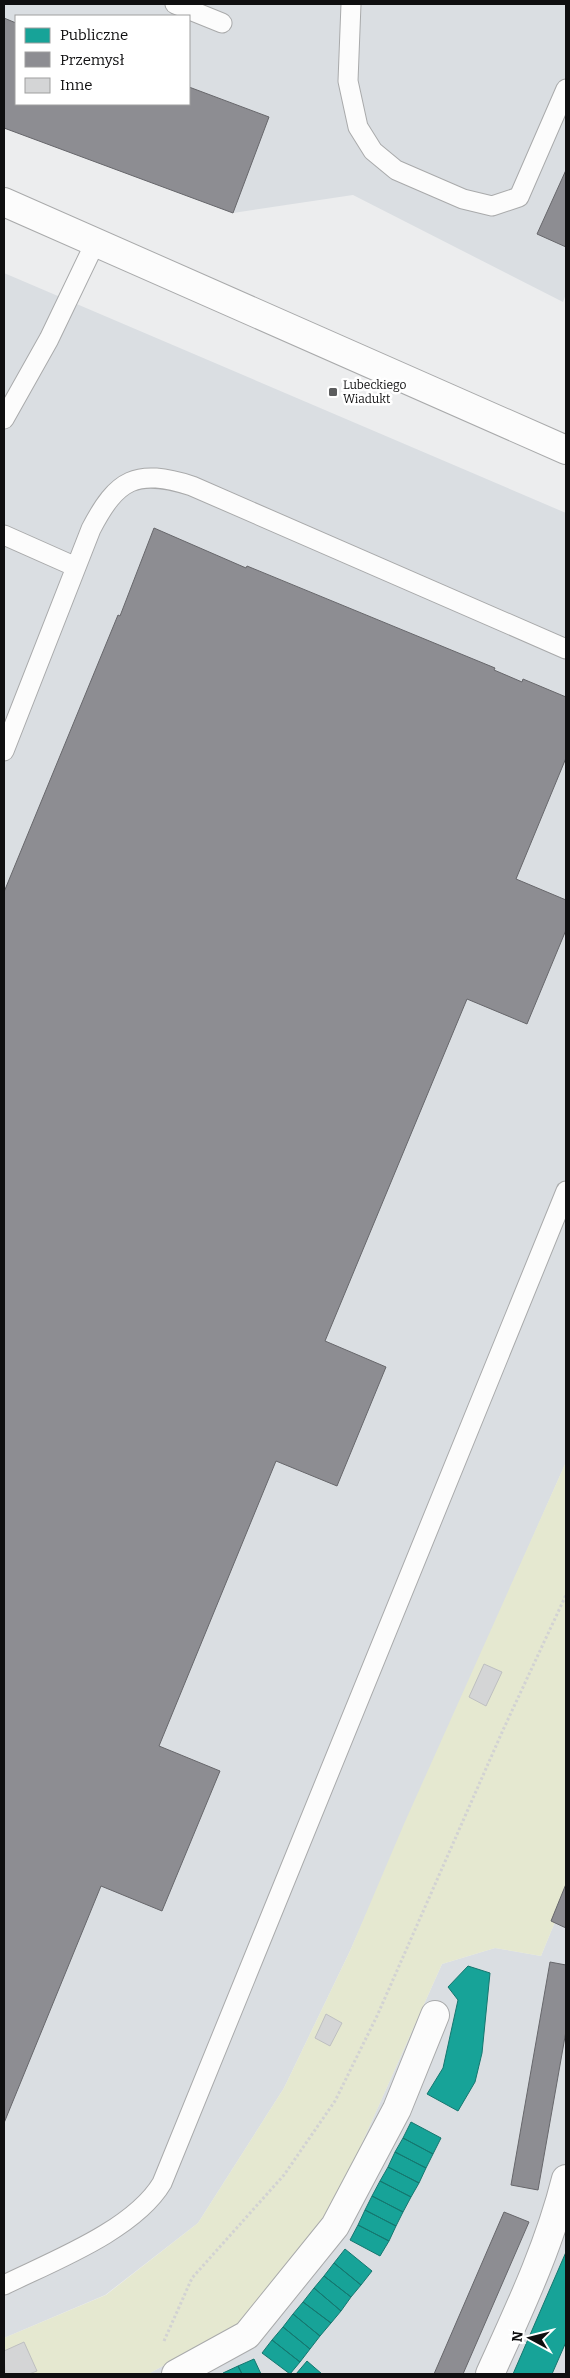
<svg xmlns="http://www.w3.org/2000/svg" width="570" height="2378" viewBox="0 0 570 2378" font-family="Bitter,serif">
<rect width="100%" height="100%" fill="#ecedee"/>
<path fill="#dadee2" fill-rule="evenodd" d="M4,4h562v290l-3,8 -210,-107 -120,18 -229,-85zM16,16h173v88h-173z
M4,273l562,240v949l-216,489 -66,137 -86,135 -93,72 -101,43z
M566,1895v479h-418l92,-49 89,-108 113,-253 53,-16 46,8z"/>
<path fill="#e5e8d0" d="M566,1462v433l-25,61 -46,-8 -53,16 -113,253 -89,108 -92,49h-144v-36l102,-43 92,-72 86,-135 66,-137 54,-127z"/>
<path fill="#17a398" stroke="#15776f" d="M468,1966l22,7 -8,80 -7,29 -17,29 -31,-17 16,-26 15,-68 -10,-13z
M411,2122l30,16 -8,16 -30,-16z
M403,2138l30,16 -7,14 -31,-16z
M395,2152l31,16 -7,15 -31,-16z
M388,2167l31,16 -8,14 -31,-16z
M380,2181l31,16 -8,15 -31,-16z
M372,2196l31,16 -7,14 -31,-16z
M365,2210l31,16 -7,15 -31,-16z
M358,2225l31,16 -9,15 -30,-16z
M345,2249l27,22 -11,14 -27,-22z
M566,2252v90l-14,32h-39z
M334,2263l27,22 -10,12 -27,-21z
M324,2276l27,21 -10,14 -27,-23z
M314,2288l27,23 -10,12 -28,-21z
M303,2302l28,21 -11,13 -27,-22z
M293,2314l27,22 -10,13 -27,-22z
M283,2327l27,22 -10,13 -28,-22z
M272,2340l28,22 -10,12 -28,-21z
M254,2359l7,15h-19l-4,-8z
M307,2361l15,13h-26z
M238,2366l4,8h-18l-1,-1z"/>
<path fill="#8d8d92" stroke="#67676b" d="M4,18l12,5v81h173v-17l80,30 -36,96 -229,-85z
M566,170v77l-29,-13z
M154,528l92,40 1,-2 248,102 -1,2 28,12 1,-3 43,18v61l-50,121 50,21v30l-39,94 -60,-25 -142,342 61,26 -49,119 -61,-25 -117,285 61,25 -58,140 -61,-25 -97,237v-1231l114,-277 2,1z
M566,1884v44l-15,-7z
M550,1962l16,3v66l-28,159 -27,-5z
M504,2212l25,10 -66,152h-29z"/>
<path fill="#d4d5d6" stroke="#bebfc0" d="M484,1664l18,8 -16,34 -17,-9z
M326,2014l16,9 -12,23 -15,-8z
M24,2342l13,29 -8,3h-24l-1,-23z"/>
<g fill="none" stroke-linecap="round" stroke-linejoin="round">
<defs>
<path id="service" d="M175,4l47,19
M351,4l-3,77 10,46 15,24 23,19 67,29 29,7 27,-9 47,-108
M4,419l45,-80 47,-98
M4,535l72,32
M4,751l87,-222c26,-50 45,-61 101,-43l374,163
M4,2285c49,-24 130,-55 158,-102l404,-992"/>
<path id="minor" d="M176,2374l71,-39 88,-109 62,-117 38,-94
M490,2374c29,-64 59,-127 76,-195"/>
<path id="tertiary" d="M4,202l562,248"/>
</defs>
<use href="#service" stroke="#a9aaab" stroke-width="21"/>
<use href="#minor" stroke="#a9aaab" stroke-width="30"/>
<use href="#tertiary" stroke="#a9aaab" stroke-width="30"/>
<path stroke="#d2d2d3" stroke-width="3" stroke-dasharray="2.5 2.5" stroke-linecap="butt" d="M164,2341l28,-63 92,-103 51,-74 42,-85 126,-286 63,-135"/>
<use href="#service" stroke="#fcfcfc" stroke-width="19"/>
<use href="#minor" stroke="#fcfcfc" stroke-width="28"/>
<use href="#tertiary" stroke="#fcfcfc" stroke-width="28"/>
</g>
<rect fill="#5c5d5e" stroke="#fff" stroke-width="2" x="328" y="387" width="10" height="10" rx="2.5"/>
<g text-anchor="middle" stroke-width="5" stroke-linejoin="round" paint-order="stroke">
<g font-size="12" fill="#0f0f10" stroke="#fff" text-anchor="start">
<text x="343" y="389">Lubeckiego<tspan x="343" dy="14">Wiadukt</tspan></text>
</g>
</g>
<rect width="570" height="2378" fill="none" stroke="#0f0f10" stroke-width="10"/>
<rect x="15" y="15" width="175" height="90" fill="#ffffff" stroke="#9f9f9f"/>
<rect x="25" y="28" width="25" height="15" fill="#17a398" stroke="#9f9f9f"/>
<text x="60" y="40" font-size="15" fill="#0f0f10">Publiczne</text>
<rect x="25" y="52" width="25" height="15" fill="#8d8d92" stroke="#9f9f9f"/>
<text x="60" y="65" font-size="15" fill="#0f0f10">Przemysł</text>
<rect x="25" y="78" width="25" height="15" fill="#d4d5d6" stroke="#9f9f9f"/>
<text x="60" y="90" font-size="15" fill="#0f0f10">Inne</text>
<g transform="translate(530 2338) rotate(277)" stroke="#ffffff" stroke-width="4" paint-order="stroke">
<path d="M0-4L9 19L0 12L-9 19Z" fill="#0f0f10"/>
<text y="-8" font-size="14" font-weight="bold" text-anchor="middle" fill="#0f0f10">N</text>
</g>
</svg>
